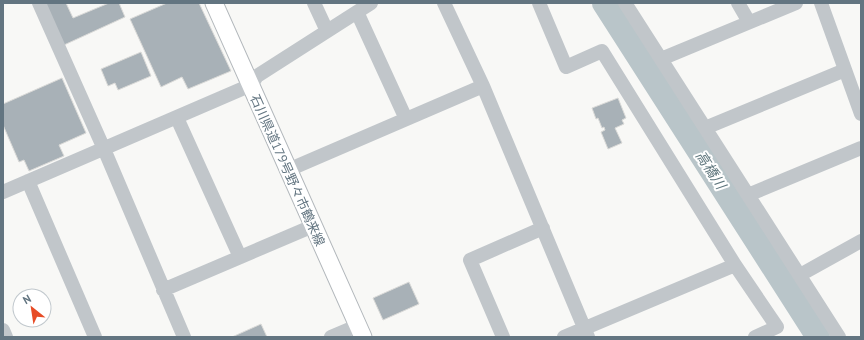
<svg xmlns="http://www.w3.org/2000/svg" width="864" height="340" viewBox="0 0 864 340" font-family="'PT Sans','Noto Sans JP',sans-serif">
<rect width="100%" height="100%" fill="#f8f8f6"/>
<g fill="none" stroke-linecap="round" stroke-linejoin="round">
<path stroke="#b9c5c9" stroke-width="24" d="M604,3l214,334"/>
</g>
<path fill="#a8b1b7" stroke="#dadad8" d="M45,3h21l7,15 36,-15h10l6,14 -61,28z
M167,3h32l32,68 -43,18 -6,-12 -21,10 -31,-68z
M141,52l10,24 -33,14 -3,-7 -7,3 -7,-17z
M62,78l24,55 -27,12 5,11 -35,15 -5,-11 -5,2 -16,-37v-21z
M618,98l8,20 -4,2 2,4 -9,4 7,15 -14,6 -7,-17 4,-2 -1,-3 -2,1 -4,-10 -2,1 -4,-11z
M409,282l10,22 -36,16 -10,-22z
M261,324l6,13h-35z"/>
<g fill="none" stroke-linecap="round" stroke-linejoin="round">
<defs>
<path id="major" d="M214,3l149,334"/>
</defs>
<use href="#major" stroke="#b3b8bc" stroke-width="19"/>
<path stroke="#c1c6ca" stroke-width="14" d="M39,3l65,146 80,188
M314,3l13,28
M444,3l39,83 105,251
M539,3l27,64 36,-16 133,214 -171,72
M625,3l214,334
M738,3l11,19
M821,3l40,111
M357,12l49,107
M661,59l135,-56
M177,118l63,139
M705,128l140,-58
M288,170l195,-84
M28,181l67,156
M3,192l248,-107 6,-9 114,-73
M748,195l113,-47
M735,265l42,62 -22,10
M800,275l61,-34
M163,290l150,-64
M3,330l3,7
M331,337l26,-11
M503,337l-33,-77 73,-32"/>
<use href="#major" stroke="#fff" stroke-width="17"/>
</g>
<g text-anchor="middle" stroke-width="4" stroke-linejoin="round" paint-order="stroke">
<g font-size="13" fill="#637581" stroke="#fff">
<text transform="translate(288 170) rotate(66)" y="5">石川県道179号野々市鶴来線</text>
</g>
<g font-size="14" font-style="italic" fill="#5e757c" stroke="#fff">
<text transform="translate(711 170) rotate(57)" y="5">高橋川</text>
</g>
</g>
<rect width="864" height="340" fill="none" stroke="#637581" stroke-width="8"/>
<g transform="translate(32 308) rotate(330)"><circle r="19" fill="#ffffff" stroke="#c1c8cd"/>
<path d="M0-3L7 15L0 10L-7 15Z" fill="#e74c26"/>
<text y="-6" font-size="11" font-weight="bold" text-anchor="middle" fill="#637581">N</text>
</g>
</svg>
